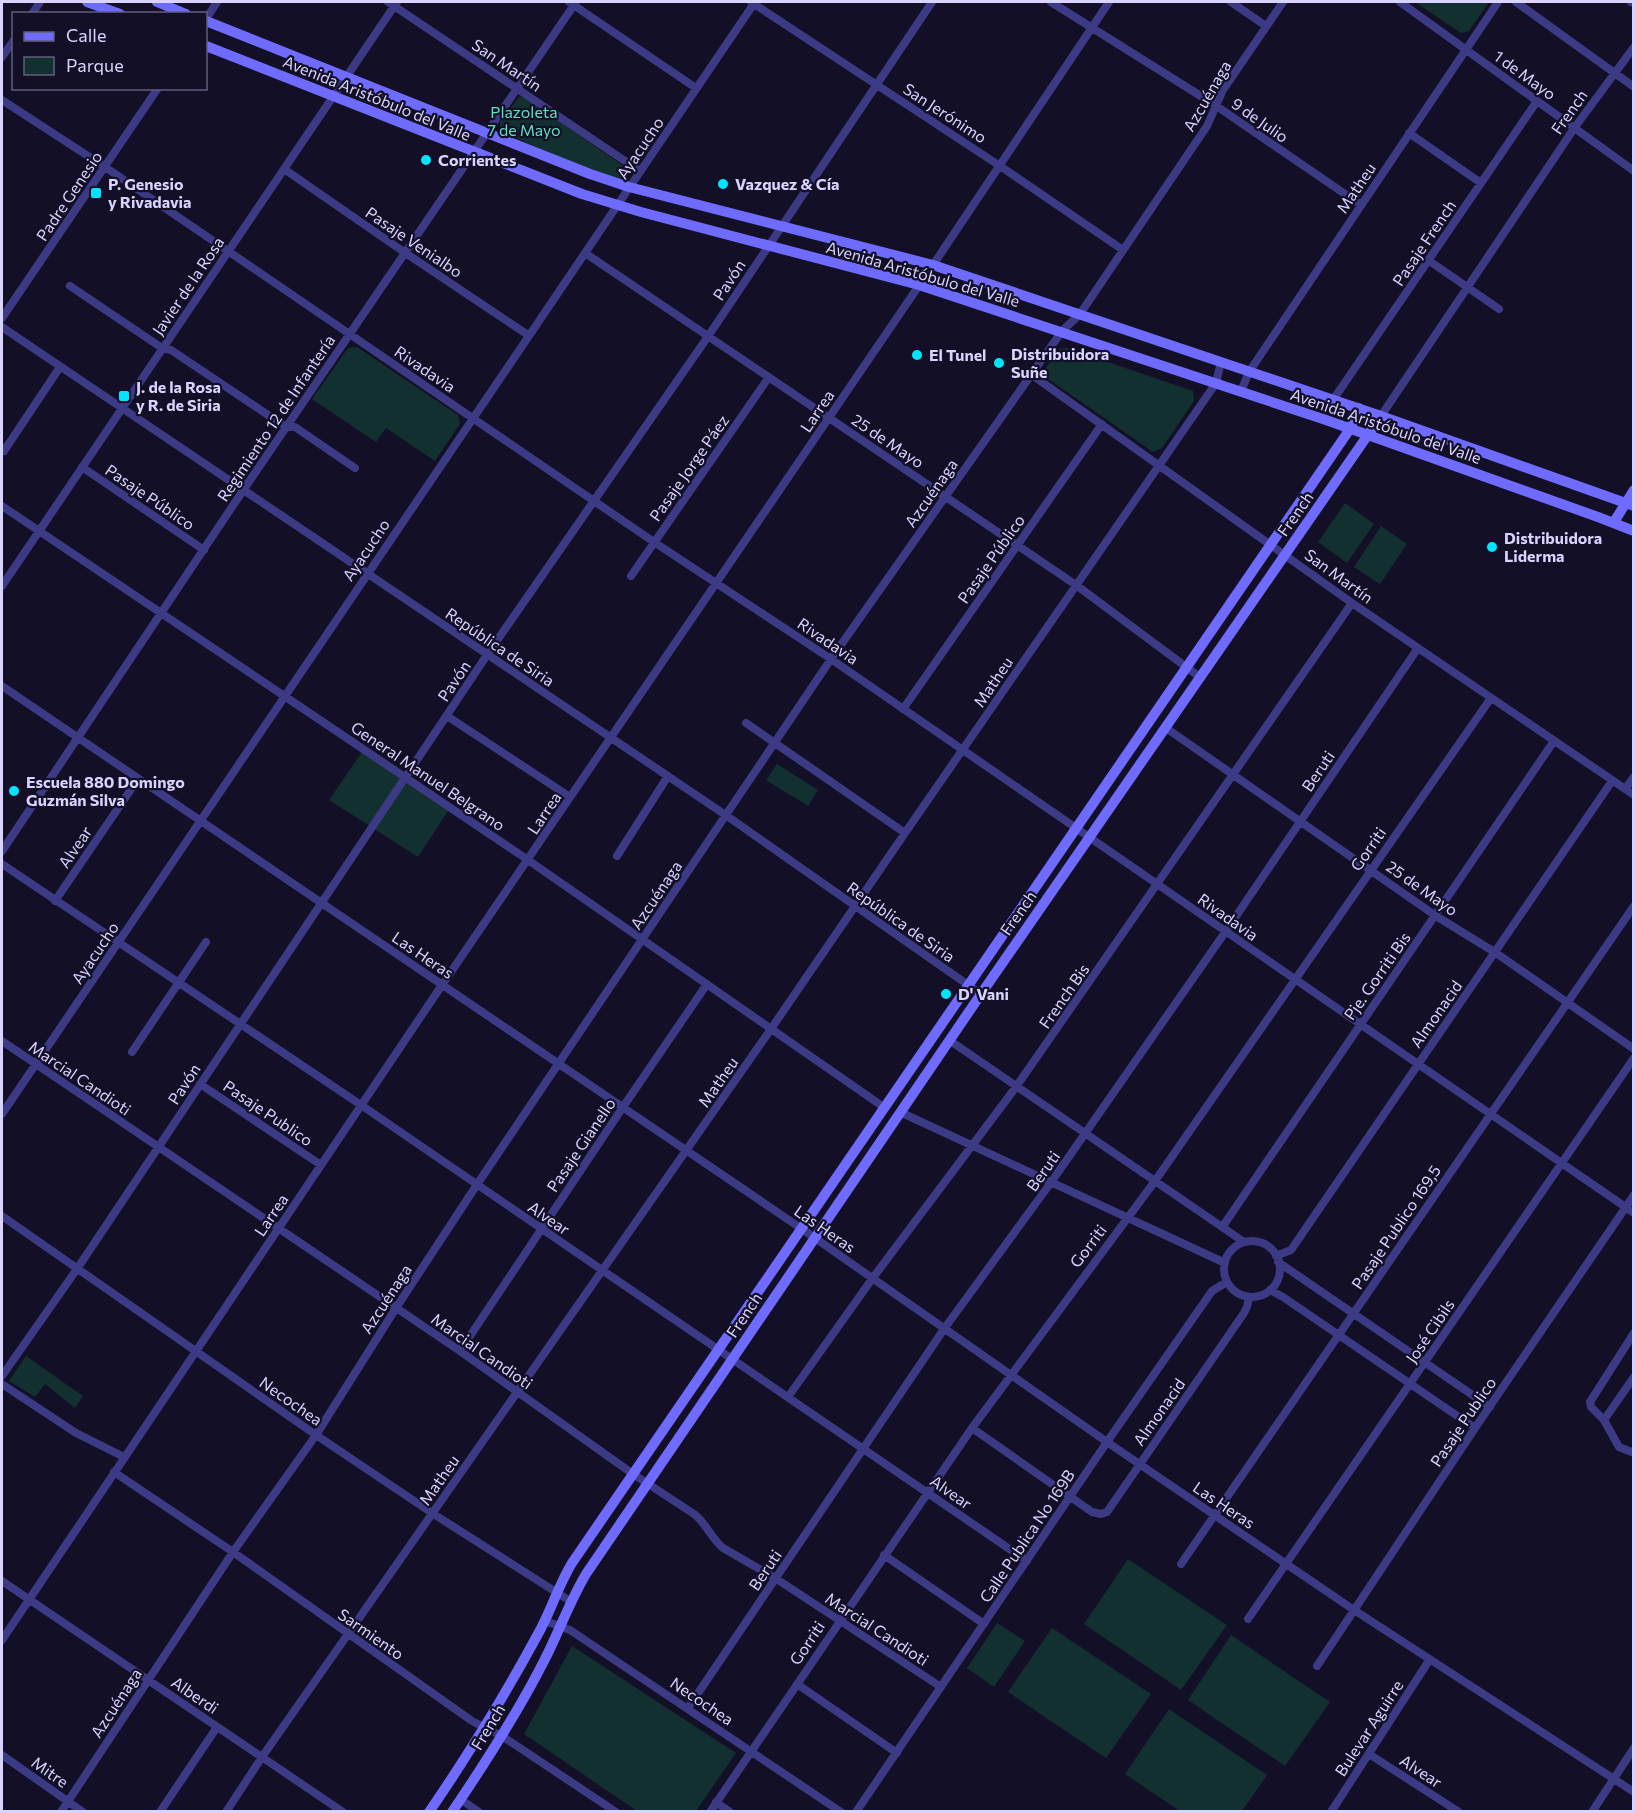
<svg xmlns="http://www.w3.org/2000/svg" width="1635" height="1813" viewBox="0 0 1635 1813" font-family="Commissioner,sans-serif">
<rect width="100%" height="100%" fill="#130f26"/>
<path fill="#12302f" d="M1415,2h74l-20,29 -8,2z
M519,97h5l101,70 2,8 -3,3c-22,1 -97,-36 -121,-46l-3,-3v-7z
M357,347l101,68 2,9 -25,37 -49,-33 -10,14 -64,-43 36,-51z
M1067,348l126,43 1,10 -32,47 -9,4 -109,-76 1,-7 14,-20z
M1345,503l29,21 -27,39 -29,-21z
M1381,526l26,18 -27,40 -26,-17z
M364,749l86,59 -32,49 -89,-57z
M777,764l41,26 -10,16 -42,-26z
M26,1356l57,40 -8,12 -30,-24 -10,13 -26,-16z
M1128,1559l99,66 -46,65 -97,-66z
M997,1623l28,18 -31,46 -27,-19z
M1052,1628l99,66 -45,64 -98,-66z
M1231,1635l99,67 -45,64 -97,-66z
M572,1646l164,107 -40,58h-59l-113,-77z
M1169,1709l98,66 -25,36h-62l-55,-37z"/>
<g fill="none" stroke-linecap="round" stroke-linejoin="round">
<path stroke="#3d3a85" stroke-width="8" d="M388,2l252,169
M569,2l127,86
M751,2l249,164 123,84
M1051,2l164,103 146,100
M1231,2l35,24
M1400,2l234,169
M1516,2l118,85
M1631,2l3,1
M32,14l8,-12
M206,19l11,-17
M2,57l12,-17
M2,100l103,67 549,375 177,117 803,554
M1409,133l72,50
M284,169l120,83 124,83
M585,253l491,332 125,93
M1428,260l71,49
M70,286l92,62 9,2 115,77h9l60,41
M2,318l156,-230
M2,327l725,489 254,178
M1032,375l320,228 282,192
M1241,391l8,-19 249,-370
M1333,400l204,-299
M1381,416l194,-289 59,-80
M4,451l56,-84
M82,467l122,83
M2,506l526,354 357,248
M631,576l138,-199
M2,586l395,-584
M2,686l800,543 305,213 247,168 280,182
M903,709l199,-285
M447,716l123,81
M746,723l159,110
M1166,728l270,188 60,37 138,96
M1625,789l9,-12
M2,851l242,-362 332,-487
M617,856l51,-80
M2,864l359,241 666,456
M55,901l83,-122
M949,1040l295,202
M2,1041l458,310 173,123 61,40c12,9 17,24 29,34l52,30 166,109
M132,1052l74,-110
M200,1084l121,81
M900,1112l325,151
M2,1114l753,-1112
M2,1216l314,219 116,78 138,88
M1223,1226l331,-485
M1224 1269a28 28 0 1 1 56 0a28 28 0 1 1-56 0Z
M1276,1256l15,-6 321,-469
M1278,1262l212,145
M1270,1290l13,7 192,131
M1634,1333l-44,69 1,5 13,13 15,27 15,6
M460,1351l163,-244 84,-123
M2,1376l75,-107 410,-614 222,-320 223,-333
M2,1384l74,49 48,24
M788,1397l84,-118 144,-192 336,-484
M1604,1420l30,-43
M972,1428l120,84 9,2 6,-2 137,-199 3,-6 2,-10
M114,1472l119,80 239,169 30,15 114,76
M884,1555l100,69
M1181,1564l453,-658
M2,1581l341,231
M1248,1619l386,-561
M545,1621l25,9 271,182
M2,1640l440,-655 491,-720 176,-263
M1317,1666l158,-238 159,-233
M797,1684l100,69
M688,1708l256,-379 108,-148 174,-250 192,-283
M1369,1754l90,58
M2,1755l81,57
M460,1799l19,13
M716,1802l14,10
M61,1812l172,-260 83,-117 80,-127 80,-122 355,-527 231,-328 18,-17 127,-188 16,-36 60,-88
M160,1812l57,-85
M226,1812l36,-55 509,-728 134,-196 311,-450 5,-21
M710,1812l262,-384 183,-247 336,-483
M856,1812l251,-370 105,-151 15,-9
M1331,1812l99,-153
M1592,1812l42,-64"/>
<path stroke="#6f6bff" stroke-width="10" d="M87,2l33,12
M157,2l29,12
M206,21l384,153 39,13 304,78 448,151 253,90
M206,46l376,148 59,18 278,73 407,135 272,97 36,14
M1614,522l20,-32
M429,1812c40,-58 76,-117 109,-178 13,-23 20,-48 34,-71l778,-1134 9,-21
M452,1812c34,-50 67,-101 94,-155 14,-28 24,-56 40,-83l395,-580 400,-578"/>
</g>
<g fill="#00e5ff" stroke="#130f26" stroke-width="2">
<circle cx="426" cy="160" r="6"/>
<circle cx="723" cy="184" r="6"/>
<rect x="90" y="187" width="12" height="12" rx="3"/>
<circle cx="917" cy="355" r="6"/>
<circle cx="999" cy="363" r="6"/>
<rect x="118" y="390" width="12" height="12" rx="3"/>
<circle cx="1492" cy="547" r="6"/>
<circle cx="14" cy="791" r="6"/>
<circle cx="946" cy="994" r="6"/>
</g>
<g text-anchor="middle" stroke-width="4.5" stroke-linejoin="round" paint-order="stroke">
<g font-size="16" fill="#d9d4ff" stroke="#130f26">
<text transform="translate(507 65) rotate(34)" y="6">San Martín</text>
<text transform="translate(1525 75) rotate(36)" y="6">1 de Mayo</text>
<text transform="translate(1207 96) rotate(-60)" y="6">Azcuénaga</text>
<text transform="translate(377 98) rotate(22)" y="6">Avenida Aristóbulo del Valle</text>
<text transform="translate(1569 112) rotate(-55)" y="6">French</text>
<text transform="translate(945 113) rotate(33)" y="6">San Jerónimo</text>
<text transform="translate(1260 120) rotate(35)" y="6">9 de Julio</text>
<text transform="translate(640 148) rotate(-56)" y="6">Ayacucho</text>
<text transform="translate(1356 188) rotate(-56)" y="6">Matheu</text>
<text transform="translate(69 196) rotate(-56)" y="6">Padre Genesio</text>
<text transform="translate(414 242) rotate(34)" y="6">Pasaje Venialbo</text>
<text transform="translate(1424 243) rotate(-56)" y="6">Pasaje French</text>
<text transform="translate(923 274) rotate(16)" y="6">Avenida Aristóbulo del Valle</text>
<text transform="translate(729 280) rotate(-57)" y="6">Pavón</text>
<text transform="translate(188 286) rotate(-56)" y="6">Javier de la Rosa</text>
<text transform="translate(425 369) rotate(34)" y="6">Rivadavia</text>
<text transform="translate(817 411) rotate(-56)" y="6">Larrea</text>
<text transform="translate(276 418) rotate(-56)" y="6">Regimiento 12 de Infantería</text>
<text transform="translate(1386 426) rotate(19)" y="6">Avenida Aristóbulo del Valle</text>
<text transform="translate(888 441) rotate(34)" y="6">25 de Mayo</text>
<text transform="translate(689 468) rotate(-55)" y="6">Pasaje Jorge Páez</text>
<text transform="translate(931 493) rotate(-55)" y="6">Azcuénaga</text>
<text transform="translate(150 497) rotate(34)" y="6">Pasaje Público</text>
<text transform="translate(1295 514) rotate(-55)" y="6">French</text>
<text transform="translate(366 550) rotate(-56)" y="6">Ayacucho</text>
<text transform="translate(991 559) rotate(-55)" y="6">Pasaje Público</text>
<text transform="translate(1339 576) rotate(36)" y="6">San Martín</text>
<text transform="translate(828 641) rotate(34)" y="6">Rivadavia</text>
<text transform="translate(500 647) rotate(34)" y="6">República de Siria</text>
<text transform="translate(454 681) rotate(-56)" y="6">Pavón</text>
<text transform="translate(993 682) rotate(-56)" y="6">Matheu</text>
<text transform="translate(1318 771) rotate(-56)" y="6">Beruti</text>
<text transform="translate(428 776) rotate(34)" y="6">General Manuel Belgrano</text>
<text transform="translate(544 813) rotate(-56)" y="6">Larrea</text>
<text transform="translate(75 847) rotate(-56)" y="6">Alvear</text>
<text transform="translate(1368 849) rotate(-55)" y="6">Gorriti</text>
<text transform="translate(1422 888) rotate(35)" y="6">25 de Mayo</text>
<text transform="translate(656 895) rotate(-56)" y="6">Azcuénaga</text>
<text transform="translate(1018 913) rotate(-55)" y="6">French</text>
<text transform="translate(1228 917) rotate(35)" y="6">Rivadavia</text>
<text transform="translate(901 922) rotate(35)" y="6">República de Siria</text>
<text transform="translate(95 953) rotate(-56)" y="6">Ayacucho</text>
<text transform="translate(423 955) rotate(34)" y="6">Las Heras</text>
<text transform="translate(1377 976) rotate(-55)" y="6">Pje. Gorriti Bis</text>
<text transform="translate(1064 996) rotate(-55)" y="6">French Bis</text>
<text transform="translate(1436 1014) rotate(-55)" y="6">Almonacid</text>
<text transform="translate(80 1078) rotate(34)" y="6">Marcial Candioti</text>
<text transform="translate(718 1082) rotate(-55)" y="6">Matheu</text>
<text transform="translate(184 1084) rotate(-57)" y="6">Pavón</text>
<text transform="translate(268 1113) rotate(34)" y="6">Pasaje Publico</text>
<text transform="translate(581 1145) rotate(-56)" y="6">Pasaje Gianello</text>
<text transform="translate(1043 1171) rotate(-55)" y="6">Beruti</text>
<text transform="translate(271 1215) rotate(-56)" y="6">Larrea</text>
<text transform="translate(549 1218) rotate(34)" y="6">Alvear</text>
<text transform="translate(1396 1227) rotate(-56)" y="6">Pasaje Publico 169,5</text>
<text transform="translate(825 1229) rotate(35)" y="6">Las Heras</text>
<text transform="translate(1088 1246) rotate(-53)" y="6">Gorriti</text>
<text transform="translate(386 1299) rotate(-57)" y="6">Azcuénaga</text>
<text transform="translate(744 1315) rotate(-56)" y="6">French</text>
<text transform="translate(1430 1331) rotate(-56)" y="6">José Cibils</text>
<text transform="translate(482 1351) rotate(35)" y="6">Marcial Candioti</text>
<text transform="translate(291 1401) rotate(35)" y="6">Necochea</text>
<text transform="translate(1159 1412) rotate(-55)" y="6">Almonacid</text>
<text transform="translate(1463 1422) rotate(-56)" y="6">Pasaje Publico</text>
<text transform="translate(439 1480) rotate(-55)" y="6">Matheu</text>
<text transform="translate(951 1492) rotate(35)" y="6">Alvear</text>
<text transform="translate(1224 1505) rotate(34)" y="6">Las Heras</text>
<text transform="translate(1027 1536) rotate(-56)" y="6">Calle Publica No 169B</text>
<text transform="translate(765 1570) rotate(-56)" y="6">Beruti</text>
<text transform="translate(877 1629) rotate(33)" y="6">Marcial Candioti</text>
<text transform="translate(371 1634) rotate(35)" y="6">Sarmiento</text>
<text transform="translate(807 1643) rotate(-56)" y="6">Gorriti</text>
<text transform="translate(195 1695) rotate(34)" y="6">Alberdi</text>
<text transform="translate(702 1701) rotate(34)" y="6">Necochea</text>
<text transform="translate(116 1703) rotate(-57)" y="6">Azcuénaga</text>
<text transform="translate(488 1727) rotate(-59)" y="6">French</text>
<text transform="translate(1369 1728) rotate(-57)" y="6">Bulevar Aguirre</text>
<text transform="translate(1421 1771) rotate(33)" y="6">Alvear</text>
<text transform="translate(50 1772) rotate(35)" y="6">Mitre</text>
</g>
<g font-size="16" fill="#5fe0c0" stroke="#130f26">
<text x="524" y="118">Plazoleta<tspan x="524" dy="18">7 de Mayo</tspan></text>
</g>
<g font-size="16" font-weight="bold" fill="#d9d4ff" stroke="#130f26" text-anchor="start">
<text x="438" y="166">Corrientes</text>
<text x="108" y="190">P. Genesio<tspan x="108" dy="18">y Rivadavia</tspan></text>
<text x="735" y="190">Vazquez &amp; Cía</text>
<text x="1011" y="360">Distribuidora<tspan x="1011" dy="18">Suñe</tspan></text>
<text x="929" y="361">El Tunel</text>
<text x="136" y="393">J. de la Rosa<tspan x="136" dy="18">y R. de Siria</tspan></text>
<text x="1504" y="544">Distribuidora<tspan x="1504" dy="18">Liderma</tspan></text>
<text x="26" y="788">Escuela 880 Domingo<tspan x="26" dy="18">Guzmán Silva</tspan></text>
<text x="958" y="1000">D' Vani</text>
</g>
</g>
<rect width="1635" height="1813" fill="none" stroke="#d9d4ff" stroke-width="6"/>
<rect x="12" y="12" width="195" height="78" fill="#130f26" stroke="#625e7d" stroke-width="1.5"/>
<rect x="24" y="32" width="30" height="9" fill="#6f6bff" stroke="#625e7d" stroke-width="1.5"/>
<text x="66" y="42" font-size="18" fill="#d9d4ff">Calle</text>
<rect x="24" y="57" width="30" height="18" fill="#12302f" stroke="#625e7d" stroke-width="1.5"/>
<text x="66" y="72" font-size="18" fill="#d9d4ff">Parque</text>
</svg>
